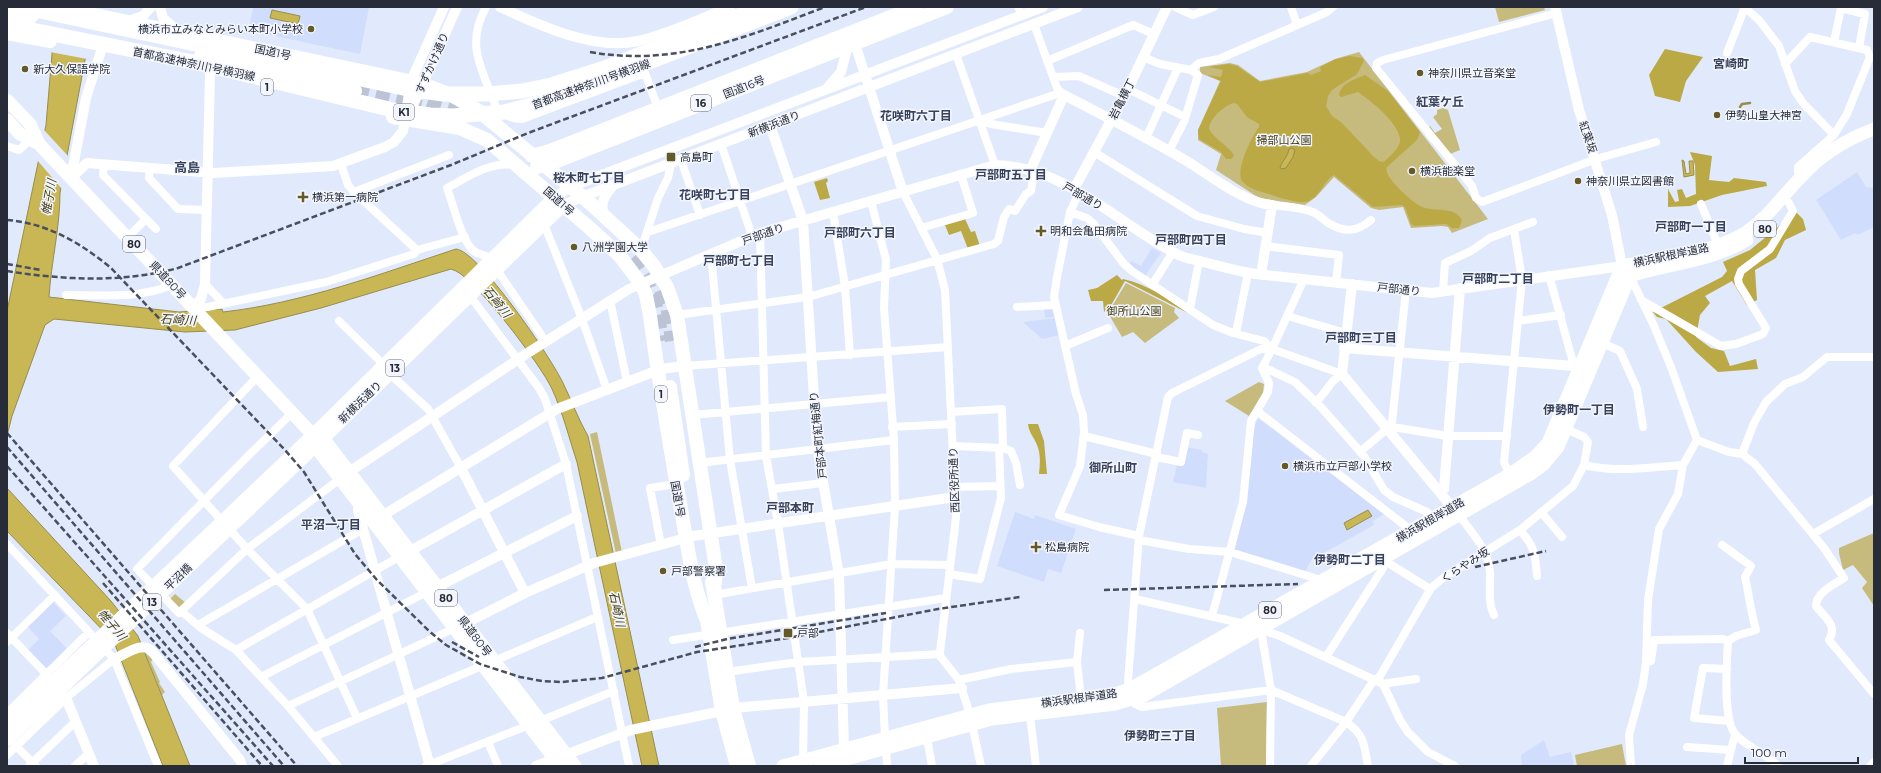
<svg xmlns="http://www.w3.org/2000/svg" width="1881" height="773" viewBox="0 0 1881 773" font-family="Montserrat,'Noto Sans JP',sans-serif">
<rect width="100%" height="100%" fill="#e1e9fc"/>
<path fill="#d1ddfc" d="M253,7h116l-9,47 -104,-22 1,-6 -7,-2z
M1857,172l9,15 8,1v39l-16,8 -3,-2 -14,7 -25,-40z
M1152,248l9,5 -17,24 -16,-11 4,-5 9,5z
M1044,308h9l2,9 -10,1z
M1056,318l4,17 -18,4 -19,-17z
M1259,419l125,95 -11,7 1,4 -63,35 -6,12 -70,-22 12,-54 5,-60 5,-16z
M1186,447l16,3v2l6,2 -2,34 -33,-6 4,-18z
M1015,512l19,7 1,-4 41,14 -15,44 -13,-4 -4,13 -47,-16z
M51,600l15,16 -16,15 17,18 -20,21 -19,-20 11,-11 -13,-14z
M1544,740l6,17 21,-5 3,14h-52l-1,-11z"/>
<path fill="#c6bb7c" d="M1495,7h49l1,3 -46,12z
M1359,52l129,167 -36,14 -4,-6 -6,-1 -31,2 -8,-21 -24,3 -8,-2 -37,-31 -18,20 -11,8 -46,-7 -43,-28 5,-16 -23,-14v-10l22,-49 -20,-8v-6l30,-4 8,2 22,16 47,-9 28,-13z
M1443,108l5,2 12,40 -10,4 -21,-27 1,-1 5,7 7,-4 -9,-12 4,-3v-4z
M1126,283l49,25 -1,4 5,6 -34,25 -12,-11 -11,5 -14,-24z
M1259,382l5,2 -1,9 -14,23 -24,-15z
M597,432l25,120 -6,2 -26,-120z
M1874,533v73l-12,-18 5,-6 -14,-17 -10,5 -4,-17v-5z
M175,594l11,9 -7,7 -10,-10z
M145,653l8,6 -2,3 9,20 -1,1 6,9 -3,3z
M1267,702l-1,64h-45l-4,-58z
M1622,744l4,22h-49l-2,-11z"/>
<path fill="#baa945" d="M1665,49l38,8 -17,24 -6,21 -25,-6 -6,-21z
M1350,56l12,2 2,3 -7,13 -25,16 -4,6 -2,10 6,10 10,7 31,33 6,5 5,1c5,-5 12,-11 15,-17 8,-16 -29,-45 -41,-53l-17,5 -2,-2c2,-12 15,-15 26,-20l23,16 32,41 -3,8 -30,27c-5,9 26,36 35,40 12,5 33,-1 40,13l-3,8h-7l-6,-4 -32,2 -3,-2 -6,-17 -3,-2 -29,2 -39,-32c-11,6 -15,25 -29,27 -6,1 -26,-4 -33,-7 -9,-3 -24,-6 -30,-14 -7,-11 10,-45 17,-54v-3l-12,-7 -10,-13 -3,-1c-9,2 -24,15 -25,25 3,10 22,19 25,28l-3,3h-5l-5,-7 -22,-13 -1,-9 23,-49 -14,-6 14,2 2,-7 -14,-3 20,-3 8,2 23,16 48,-9 3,2 10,-4 -1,-4 16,-8z
M1690,152l22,4 -3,24 20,2 5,-4 32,4 1,4 -45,9 -32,11 -22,1v-18l7,13 4,-1 -2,-11 5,-1 4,9 10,-4 -1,-29z
M827,178l1,3 -2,2 4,15 -10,2 -6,-18z
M1794,210l9,9 3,11 -21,10 -9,18 -21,12 2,30 -10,5 -15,-24 -27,15 5,7 -10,12 -4,22 15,11 13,3 6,15 26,-7 2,10 -40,3 -22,-20 -30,-33 -9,-2 -4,-5 69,-35 5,-6 -4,-9 27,-12 27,-22z
M965,219l6,13 4,-1 5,15 -12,3 -7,-18 -12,4 -4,-10z
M1117,275l5,5 1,-1c26,6 44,19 65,34l-63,-32 -15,26 -6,5 -1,-11h-12l-3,-11 9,-2z
M1028,424h10l6,17 3,33h-8c1,-10 2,-20 -2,-29 -3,-8 -8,-12 -9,-21z"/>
<path fill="#c8b754" stroke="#988d4c" d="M56,7h39l-35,186c0,35 -9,70 -11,104l130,15 43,-3 1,3c80,-9 157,-38 233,-63 23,2 96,110 107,134 9,18 15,36 25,53l71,330h-17l-65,-304c-8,-24 -14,-49 -25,-73 -11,-24 -74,-107 -96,-118l-5,-2 -130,39 -86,22 -50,2 -131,-13 -9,6 -33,91 -5,20v-125l39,-186z
M272,10l28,6 -2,8 -28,-6z
M1292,148l3,2 -2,7 -7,11 -5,1 -1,-2c3,-7 8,-11 9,-18z
M1682,160l2,1 2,13 4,-1 -1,-12h4l1,14 -10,2z
M7,488l104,113 27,35 52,130h-27l-49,-124 -107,-111z
M1368,510l4,6 -25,14 -3,-7z"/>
<path fill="#e1e9fc" d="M54,7h43l-10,52 -37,-7z
M44,130l24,26 -6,33 -25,-29z"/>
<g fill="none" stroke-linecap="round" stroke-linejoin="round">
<path stroke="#988d4c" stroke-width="2.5" d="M1740,107l2,-3 8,-1"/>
<path stroke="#bcc3d5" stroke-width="14" stroke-dasharray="14 7" stroke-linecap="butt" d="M355,91l66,16
M408,94l64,21
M616,244c34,31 40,53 46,97
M661,290l6,15 5,36"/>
<path stroke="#fff" stroke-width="8" d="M486,7c-21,38 -4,62 10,100 7,8 15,12 26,12l123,-46 13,35
M1018,7l4,8
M1175,7l18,8 21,-8
M1291,7l6,18
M1744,7l15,13 20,26 16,45 8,12 31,32
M1557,13l-174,47 -6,3 -1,5 96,118 4,12 6,4 114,-43 60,-17
M1034,24l23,64 7,7
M1834,42l7,-34 24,6 -6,34
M1727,53l18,-46
M956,54l39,111
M1143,57l17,7 31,6 7,5 -14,47 -15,29
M1047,61l86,-36 21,9
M1785,64l25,-27 57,13 3,7 -23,57 -13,21 -36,32v5l3,4
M1191,70l8,-7 20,-4 108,-47 6,-5
M1053,77l26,-1 45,20
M1128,89l57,28
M980,120l11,4 56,9
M1146,138l32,-70
M721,144l31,92
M7,146l12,4 14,-13
M1094,152l103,64 47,13 24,4
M681,160l19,55
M104,164l-1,11 53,54
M341,164l7,21 6,7 63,58 48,-13
M150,169l-1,9 29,31 29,1
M354,192l95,-37
M903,192l34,67 8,31 11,227 -16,135v4l19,24 11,35 11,51
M1079,193l-9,19 -13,65 -3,20 22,97 7,21 1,17 -4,34 -21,49 40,12 40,9
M871,201l15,59 -2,48 10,132 1,66 -12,189 2,43
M1701,204l17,41
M1272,205c14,2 30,2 43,8 5,3 9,7 13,10 17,10 29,9 43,-3
M833,212l12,74 5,69
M1070,212l17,6 6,5 31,41 8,7 81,54 20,8 31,8 8,8
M544,224l38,95 25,71
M921,228l52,-15 -12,-38
M648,232l412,-139
M760,233l6,223 12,67 26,179 -1,58
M128,237l18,-18
M1265,246l74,9 -3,28
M641,250l17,-52 10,-20 3,-15
M711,254l19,206 22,128
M492,259c-5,-4 -12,-4 -17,-7 -13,-8 -22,-49 -28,-64 21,-11 43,-27 67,-23
M497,270l49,72
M1629,274l25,52 17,41 26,73 32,12 13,2 13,10 69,84 20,30c-10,6 -28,15 -28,28 9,12 22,19 13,34l45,54
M1549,275l25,91
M1304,279l-32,70 70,25 -9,7 -17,22
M205,284l19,20
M1152,285l21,-33
M1443,291l2,-28 26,-12 19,-13 43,-16
M66,295c35,0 73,4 106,-10
M470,296l69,92 6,11 21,65 63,302
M610,300l17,82
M1641,300l80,46 15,-2 27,-10 3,-6 -27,-44 -1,-5 3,-8 29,-22 23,-38 -4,-8
M193,307h15l118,-25 88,-28 3,-4
M1017,307l38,-2
M1190,309l9,-48
M677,315l131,-18 186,-53 4,-3 6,-24 5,-8 6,2 11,-17 5,-3 3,-19
M1287,316l59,17
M339,321l45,44
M1518,321l43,-6
M1236,333l12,-60
M1602,343l18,8 17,38 6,38
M1065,346l43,-18
M1272,349h-11l-89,44 -4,4 -29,139 -11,146 7,22 7,3 129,-17 75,32c19,13 18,23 22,44
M684,366l264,-19
M1263,367l32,15 25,24 44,50 20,34 9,7 34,15 6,6
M390,374l38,35 33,59
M257,377l-84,89 74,83 60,60 50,109
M1257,411l155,120
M951,412l51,-3 1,39
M292,413l-45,44 -110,112 42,44 2,-2 20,17 35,22 52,56 50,60
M692,415l199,-18
M892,427l60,-3
M1392,427l56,9h59
M1391,432l15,-142
M1084,436l73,18
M953,446l50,2 8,3 5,12 4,22
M1360,452l28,-24
M1742,454l12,-31 12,-21 19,-18 18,-7 24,-20h47
M1156,457l25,5 6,-29 11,2
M699,463l195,-23
M1584,465c33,8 66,2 99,0
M1511,478l-7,-16 18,-183 -8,-49
M954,487l46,-1
M773,489l50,-6
M1541,512l21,25
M1459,515c13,18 29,34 31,57 1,15 -3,28 4,43
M1520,530c15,17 15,23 17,46
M1813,534l61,-35
M1139,540l50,9 41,3 91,28
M7,544l107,115 44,107
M661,545l-11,-57 26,-4
M1722,545l29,21 -6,11c4,18 6,36 11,53l-20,6 -8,5
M1382,559l48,30
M949,574l31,5 21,-81 -2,-50
M714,595l178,-31 58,1
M1135,599l110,25
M181,611l66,-62 93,-70
M1212,616l31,-114 8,-81 17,-29 1,-9 -7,-15 10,-19
M198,625l165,-96
M1258,629l22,7 103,48 17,36 8,12 20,20 27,14
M1259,629l3,7 9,54 -1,76
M7,633l42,44
M673,640l273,-42
M7,642l48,-47
M236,650l168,-96
M1326,657l57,-89 -3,-12
M494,661l103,-44
M1077,662l4,36
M1647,662l4,-1 3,-21 69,-1 5,2c-1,20 -6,80 8,94 12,13 30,18 42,31
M1727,669l-24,-1 -9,50 35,3
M727,672l71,-10 142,-8
M261,677l166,-85
M959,680l52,-11 66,-7 3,-29
M1382,684l34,-5
M288,706l167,-78
M7,713l82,-81
M1030,715l6,51
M540,721l74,-30
M314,737l170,-72
M927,738l5,28
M488,742l10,24
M16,746l20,20
M1687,747l43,3
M886,748l1,18
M7,755l59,-57 48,-39
M29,766l47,-45
M75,766l14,-13
M426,766l103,-41
M1311,766l35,-44 26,-39 8,-7 51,-88 12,-10 77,-48 53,-44 11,-21 4,-23 -4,-5 -18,-8
M1631,766l-2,-31 14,-51 3,-22 2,-62 11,-71 19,-35 5,-29 14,-25
M1727,766l8,-32
M1870,766l4,-4"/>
<path stroke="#fff" stroke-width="10" d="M160,7l3,11 13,12
M500,7c39,18 94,44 138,34 31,-7 62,-22 92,-34
M128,21l15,-5 8,-9
M857,50l46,142
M828,87l13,-15 8,-31
M410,112l47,-105
M770,125l33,96 14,225 22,129 5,174
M1030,171l34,-76c41,21 82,42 121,65 25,15 59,43 87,45l-11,70
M71,178l16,-15 127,10 119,-7 52,-19 9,-5 9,-11 8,-50 33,-74
M71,178l15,-80 15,-47
M1074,189l54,-100 39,-82
M554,198l16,-11 473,-180
M563,205l19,-8 496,-190
M604,216c-4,-13 0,-20 9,-30
M1352,284l-10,90 114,138
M193,307l8,-8 4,-15 5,-210
M1344,348l230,18 11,2
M461,468l64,125
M343,476l183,-122 103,-65 131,-56 235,-68c70,1 123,59 182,89 6,4 15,5 23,7 19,5 37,10 56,13l176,19 190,-27 -10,-51 -33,-105 -24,-103
M1441,494l3,-5 16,-201
M359,503l-1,8 72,255
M377,519l180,-110 104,-40 23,-3
M410,551l156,-87
M431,590l146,-74
M460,626l65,-33 69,-30 99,-27 262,-39
M114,659c12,-5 26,-17 37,-9l89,110 2,6
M66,698l28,68
M733,708l229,-20
M536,766l95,-36 91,-19"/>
<path stroke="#fff" stroke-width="13" d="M7,100l23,24 9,20
M7,120l13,14 19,10 274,291 10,3 252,328
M313,439l2,7 245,320
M7,726l306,-291 241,-237
M7,740l299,-285 257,-250
M783,766l206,-56 126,-16 15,-5 379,-214 27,-19 12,-13 74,-177c39,-8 90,-13 123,-33 23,-15 37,-37 56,-56 19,-21 46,-38 73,-48
M821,766l171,-47 123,-15 28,-8 389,-223 11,-8 15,-18 72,-171c40,-13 80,-14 117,-36"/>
<path stroke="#fff" stroke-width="14" d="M57,7l366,77 28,11 28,16 111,92 51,47 13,16 13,21 10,28 39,254 -2,22
M7,33l43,8
M201,56l154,35
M393,117l67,11 27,12 105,90 28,26 21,28 5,11 4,21c10,75 23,148 36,222 5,30 10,57 22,85
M532,156l18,-5 366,-144
M537,167l20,-6 390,-154
M670,387l13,88
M712,582l21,126 16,58
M706,614l16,97 15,55"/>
<path stroke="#fff" stroke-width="15" d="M21,7l387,82 35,5h45l34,-3 29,-6 54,-17 156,-61
M7,11l24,5
M7,25l191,38 195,47 37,5 23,1 51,-4 50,-13 237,-92"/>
<path stroke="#494f5c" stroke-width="2.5" stroke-dasharray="6 3" stroke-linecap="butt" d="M590,52c87,15 156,-15 235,-45
M7,220c40,3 74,23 104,48l174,182 19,22 51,82 22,26 52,51 17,14 34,19 40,13 22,4 20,1 40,-4 95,-26 91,-14 150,-29 82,-12
M7,264l34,6
M7,271c56,9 116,12 171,-3l273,-103 77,-32 338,-126
M7,433l290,333
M7,447l277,319
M7,466l266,300
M1475,567l71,-16
M103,583l159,183
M1104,590l194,-6
M452,642l27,15
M695,647l32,-8 159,-26"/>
</g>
<g fill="#645a27" stroke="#f3f6fd" stroke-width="1.5">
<circle cx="311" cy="29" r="4"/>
<circle cx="25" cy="69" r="4"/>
<circle cx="1420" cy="73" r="4"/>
<circle cx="1717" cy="115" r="4"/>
<rect x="666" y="152" width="10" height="10" rx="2"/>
<circle cx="1412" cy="171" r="4"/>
<circle cx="1578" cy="181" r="4"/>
<path d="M301 191h4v4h4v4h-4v4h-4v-4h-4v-4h4z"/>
<path d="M1039 225h4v4h4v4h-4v4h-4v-4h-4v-4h4z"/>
<circle cx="574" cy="247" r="4"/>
<circle cx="1285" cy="466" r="4"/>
<path d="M1034 541h4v4h4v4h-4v4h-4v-4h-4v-4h4z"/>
<circle cx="663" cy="571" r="4"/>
<rect x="783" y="628" width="10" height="10" rx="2"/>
</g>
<g text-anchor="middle" stroke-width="3" stroke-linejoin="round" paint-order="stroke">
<g fill="#f3f6fd" stroke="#646973" stroke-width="1">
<rect x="261" y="79" width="12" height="16" rx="3"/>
<rect x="691" y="95" width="20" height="16" rx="3"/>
<rect x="394" y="104" width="20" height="16" rx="3"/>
<rect x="1754" y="221" width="22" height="16" rx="3"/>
<rect x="123" y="236" width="22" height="16" rx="3"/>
<rect x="386" y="360" width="18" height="16" rx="3"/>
<rect x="655" y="386" width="12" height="16" rx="3"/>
<rect x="435" y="590" width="22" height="16" rx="3"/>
<rect x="143" y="594" width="18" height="16" rx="3"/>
<rect x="1259" y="602" width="22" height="16" rx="3"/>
</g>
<g font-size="10" font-weight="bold" fill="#272c38">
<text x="267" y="91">1</text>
<text x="701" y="107">16</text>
<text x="404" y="116">K1</text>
<text x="1765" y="233">80</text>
<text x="134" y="248">80</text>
<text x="395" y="372">13</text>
<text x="661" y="398">1</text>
<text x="446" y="602">80</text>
<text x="152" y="606">13</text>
<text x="1270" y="614">80</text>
</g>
<g font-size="11" fill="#272c38" stroke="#f3f6fd" text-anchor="start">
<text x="303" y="33" text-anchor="end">横浜市立みなとみらい本町小学校</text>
<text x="33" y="73">新大久保語学院</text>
<text x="1428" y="77">神奈川県立音楽堂</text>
<text x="1725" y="119">伊勢山皇大神宮</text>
<text x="680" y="161">高島町</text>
<text x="1420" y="175">横浜能楽堂</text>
<text x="1586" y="185">神奈川県立図書館</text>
<text x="312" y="201">横浜第一病院</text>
<text x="1050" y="235">明和会亀田病院</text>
<text x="582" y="251">八洲学園大学</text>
<text x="1293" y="470">横浜市立戸部小学校</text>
<text x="1045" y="551">松島病院</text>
<text x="671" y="575">戸部警察署</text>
<text x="797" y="637">戸部</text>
</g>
<g font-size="11" fill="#272c38" stroke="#f3f6fd">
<text transform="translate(273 52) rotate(12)" y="4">国道1号</text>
<text transform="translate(432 63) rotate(-66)" y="4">すずかけ通り</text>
<text transform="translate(194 64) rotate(12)" y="4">首都高速神奈川1号横羽線</text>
<text transform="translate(591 84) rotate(-20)" y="4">首都高速神奈川1号横羽線</text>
<text transform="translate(744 87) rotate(-21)" y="4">国道16号</text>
<text transform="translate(1122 99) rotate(-63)" y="4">岩亀横丁</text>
<text transform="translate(774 124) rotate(-21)" y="4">新横浜通り</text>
<text transform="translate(1588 137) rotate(72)" y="4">紅葉坂</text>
<text transform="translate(1083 196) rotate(30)" y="4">戸部通り</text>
<text transform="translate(559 201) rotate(41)" y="4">国道1号</text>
<text transform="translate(763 234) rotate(-19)" y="4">戸部通り</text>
<text transform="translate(1671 255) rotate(-12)" y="4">横浜駅根岸道路</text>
<text transform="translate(168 280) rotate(47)" y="4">県道80号</text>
<text transform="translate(1399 289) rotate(6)" y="4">戸部通り</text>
<text transform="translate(360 402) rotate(-44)" y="4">新横浜通り</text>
<text transform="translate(818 435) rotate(-96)" y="4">戸部本町紅梅通り</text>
<text transform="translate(954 480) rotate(-92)" y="4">西区役所通り</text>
<text transform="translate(678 499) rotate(80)" y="4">国道1号</text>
<text transform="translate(1430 520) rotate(-30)" y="4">横浜駅根岸道路</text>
<text transform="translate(1465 565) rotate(-33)" y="4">くらやみ坂</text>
<text transform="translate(178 577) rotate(-44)" y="4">平沼橋</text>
<text transform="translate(475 636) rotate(53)" y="4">県道80号</text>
<text transform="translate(1079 698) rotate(-8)" y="4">横浜駅根岸道路</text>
</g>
<g font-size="11" fill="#474016" stroke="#f3f6fd">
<text x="1284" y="144">掃部山公園</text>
<text x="1134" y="315">御所山公園</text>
</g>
<g font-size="12" font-weight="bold" fill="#39425c" stroke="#f3f6fd">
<text x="1731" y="68">宮崎町</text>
<text x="1440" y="106">紅葉ケ丘</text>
<text x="916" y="120">花咲町六丁目</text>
<text x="1011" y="179">戸部町五丁目</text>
<text x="589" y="182">桜木町七丁目</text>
<text x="715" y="199">花咲町七丁目</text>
<text x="1691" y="231">戸部町一丁目</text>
<text x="860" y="237">戸部町六丁目</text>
<text x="1191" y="244">戸部町四丁目</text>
<text x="739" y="265">戸部町七丁目</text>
<text x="1498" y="283">戸部町二丁目</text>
<text x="1361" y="342">戸部町三丁目</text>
<text x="1579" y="414">伊勢町一丁目</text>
<text x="1113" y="472">御所山町</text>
<text x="790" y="512">戸部本町</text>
<text x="331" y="529">平沼一丁目</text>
<text x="1350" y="564">伊勢町二丁目</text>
<text x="1160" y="740">伊勢町三丁目</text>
</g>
<g font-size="12" font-style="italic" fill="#433c11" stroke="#f3f6fd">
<text transform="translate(49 197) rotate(-80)" y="4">帷子川</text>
<text transform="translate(497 302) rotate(51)" y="4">石崎川</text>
<text transform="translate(178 320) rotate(3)" y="4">石崎川</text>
<text transform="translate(617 609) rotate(78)" y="4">石崎川</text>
<text transform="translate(112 625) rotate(50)" y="4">帷子川</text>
</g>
<g font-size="13" font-weight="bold" fill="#39425c" stroke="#f3f6fd">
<text x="187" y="172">高島</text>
</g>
</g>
<rect width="1881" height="773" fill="none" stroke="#272c38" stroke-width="16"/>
<path d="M1745 757v6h113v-6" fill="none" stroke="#272c38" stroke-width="2"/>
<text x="1751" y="757" font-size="12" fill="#272c38" stroke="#f3f6fd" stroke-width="3" paint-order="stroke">100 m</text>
</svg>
